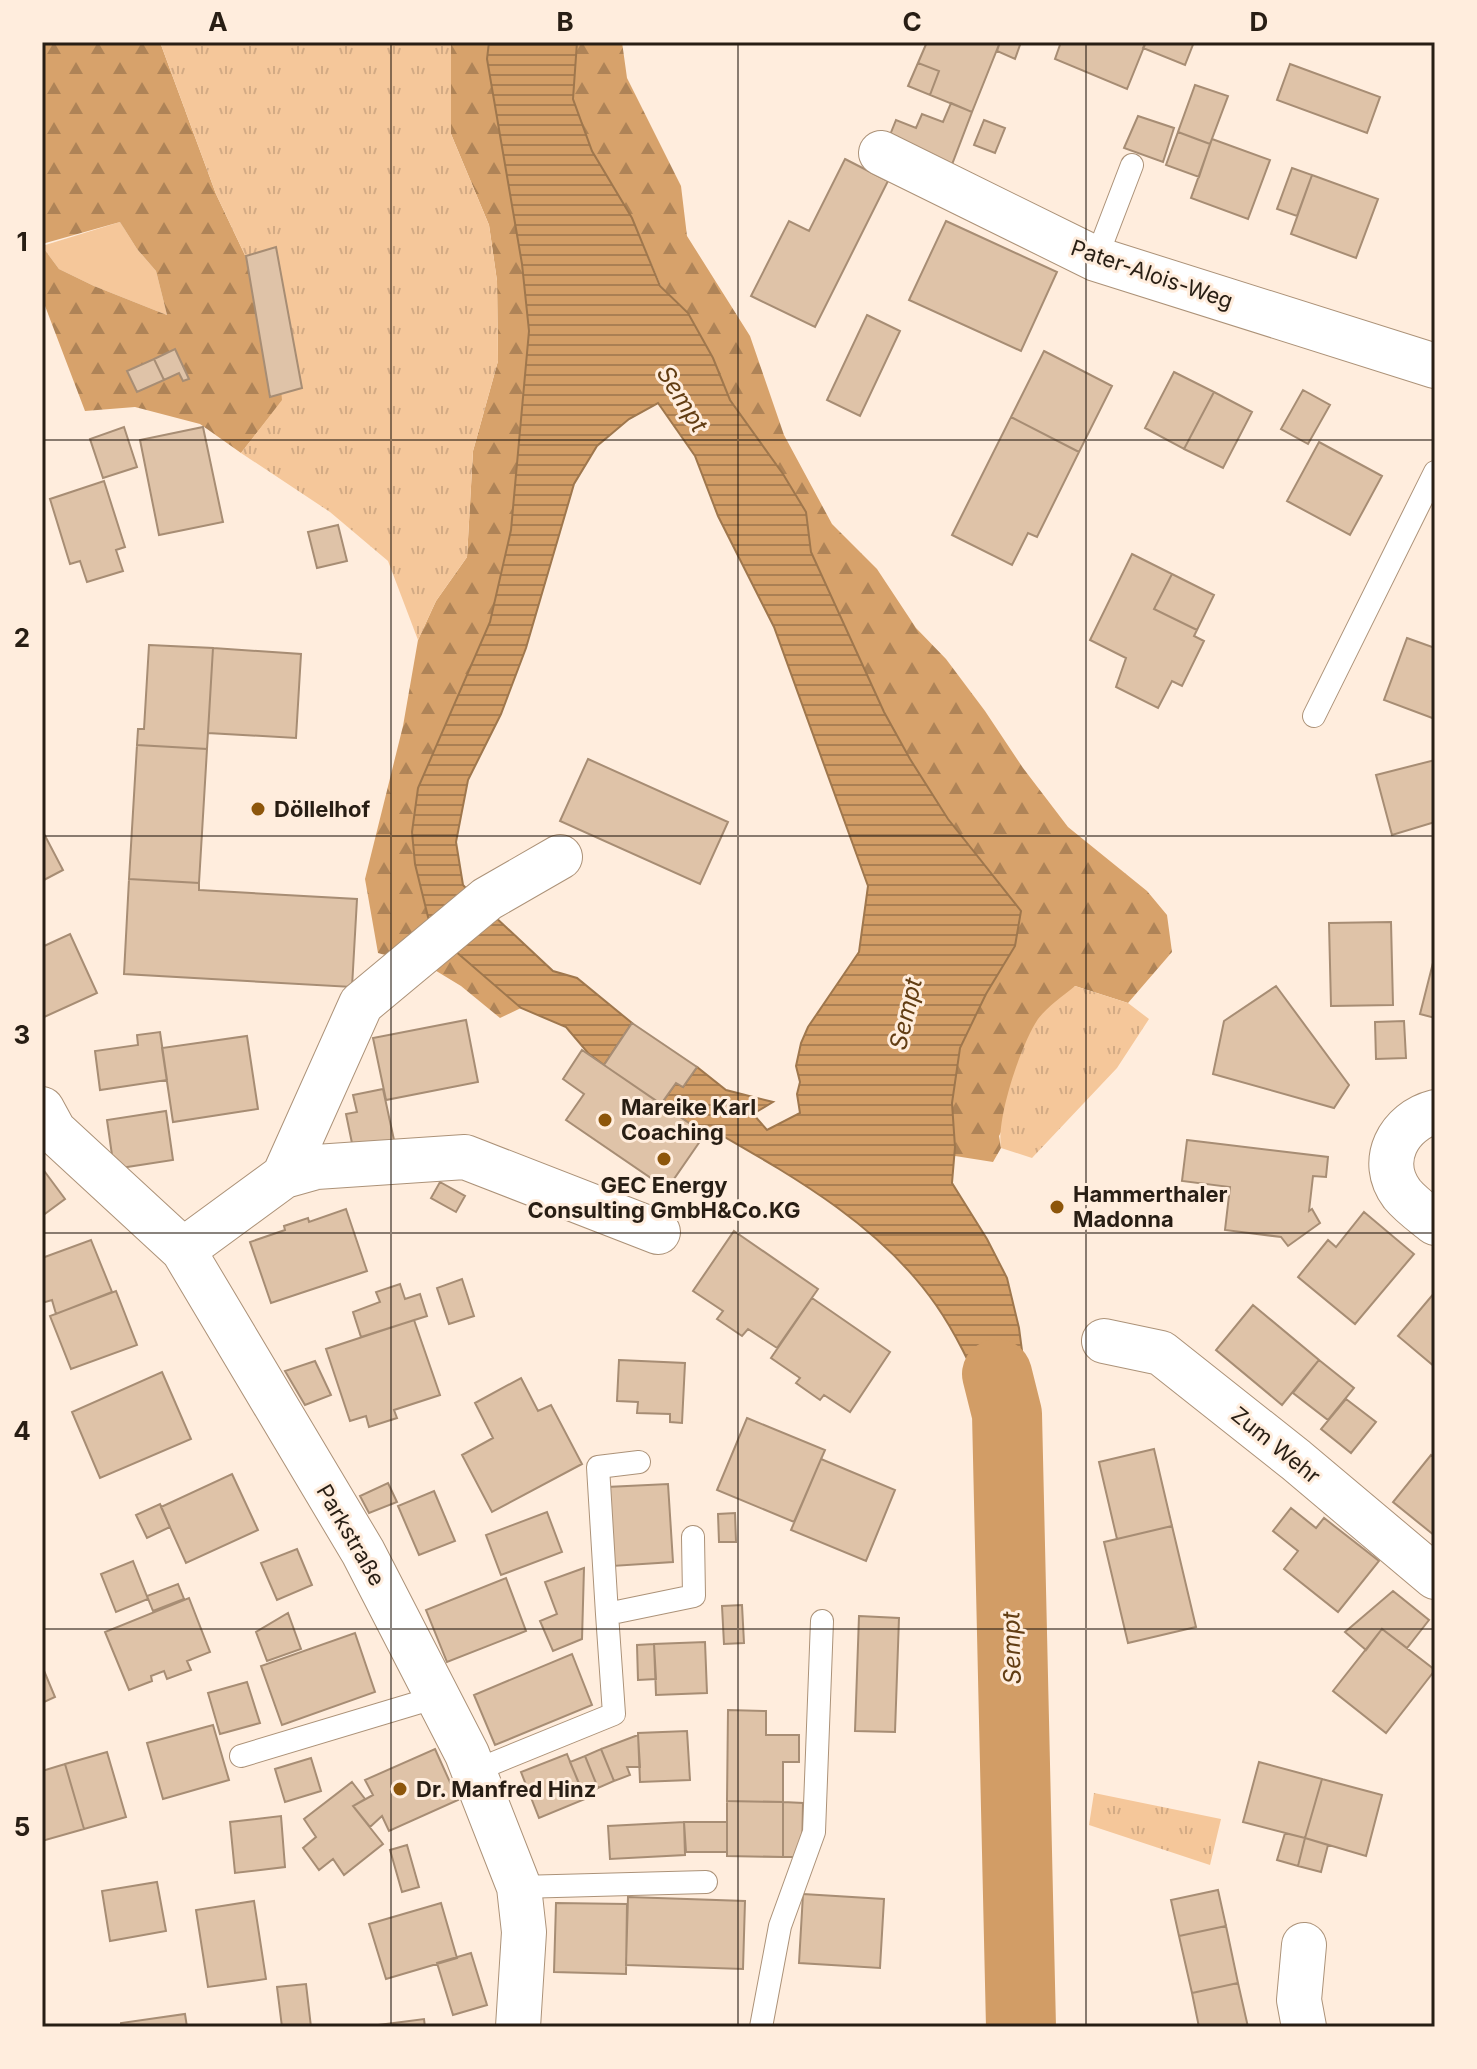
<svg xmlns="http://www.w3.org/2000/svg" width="1477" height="2069" viewBox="0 0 1477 2069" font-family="Inter,sans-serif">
<defs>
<pattern id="forest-firs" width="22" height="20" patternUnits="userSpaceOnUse" patternTransform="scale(2)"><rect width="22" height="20" fill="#d7a26b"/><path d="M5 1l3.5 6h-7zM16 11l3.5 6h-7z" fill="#ae8357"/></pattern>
<pattern id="park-tufts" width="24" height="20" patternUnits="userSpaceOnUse" patternTransform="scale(2)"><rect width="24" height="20" fill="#f5c79a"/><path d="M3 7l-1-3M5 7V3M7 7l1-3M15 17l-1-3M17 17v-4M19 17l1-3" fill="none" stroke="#d2aa84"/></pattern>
<pattern id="water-rules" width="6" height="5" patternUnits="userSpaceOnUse" patternTransform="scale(2)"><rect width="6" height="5" fill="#d29d66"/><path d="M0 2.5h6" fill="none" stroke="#aa7f53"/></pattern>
</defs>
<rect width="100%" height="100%" fill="#ffeddd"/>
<path fill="#f5c79a" d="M120,222l17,27 19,22 11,44 -73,-29 -35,-17 -17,-23z"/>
<path fill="url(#forest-firs)" d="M42,42h118l56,152 36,76 27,97 4,33 -42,53 -41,-29 -65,-17 -50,4 -43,-113v-52l17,23 35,17 73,29 -11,-44 -19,-22 -17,-27 -78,22z
M451,42h38l-2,17 35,205 7,67 -18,199 -21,92 -72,166 36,162 67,58 -21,10 -39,-32 -28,-17 -55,-16 -13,-74 38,-153 15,-86 18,-39 31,-44 6,-106 25,-90 -1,-80 -8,-56 -38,-91z
M577,42h45l5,36 54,108 6,50 63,100 34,99 48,89 45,45 39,59 30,31 39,52 38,57 45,59 79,64 20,24 5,37 -44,51 -53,-17 -76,150 2,12 -8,14 -38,-6 -3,-53 8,-55 26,-54 29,-48 6,-35 -73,-92 -38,-60 -26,-47 -73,-160 -5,-40 -23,-38 -53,-74 -17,-42 -25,-45 -27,-27 -29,-68 -40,-67 -19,-52z"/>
<path fill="url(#park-tufts)" d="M160,42h291v92l38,91 8,56 1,80 -25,90 -6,106 -31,44 -18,39 -30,-79 -58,-49 -89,-59 41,-53 -3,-33 -27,-97 -36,-76z
M1075,986l53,17 21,16 -32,49 -85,90 -31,-10c-5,-29 20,-104 37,-129 9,-12 25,-23 37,-33z
M1094,1793l127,26 -11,46 -121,-40z"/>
<path fill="url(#water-rules)" stroke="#9f774d" stroke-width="2" d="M489,42h88l-4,57 19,52 40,67 28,68 28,27 25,45 17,42 53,74 23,38 5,40 73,160 26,47 38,60 73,92 -6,35 -29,48 -26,54 -8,55 3,44 -3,36 35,56 20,39 12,50 7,53 -3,97c-19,-13 -38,-24 -40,-50 -1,-10 5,-21 1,-30 -11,-30 -30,-67 -48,-93 -54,-78 -140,-127 -220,-173l-11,2 -44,-30 15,-21 7,4 14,-20 29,23 47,12 -20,12 14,16 33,-17 -3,-19 3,-12 -4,-16 5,-23 7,-16 51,-75 9,-66 -94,-259 -56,-111 -23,-60 -37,-53 -29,16 -32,27 -23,38 -48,164 -25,66 -33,66 -12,62 7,43 14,15 76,71 24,7 55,45 -28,42 -16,-12 -22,-26 -45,-19 -67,-58 -24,-25 -15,-61 -3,-32 6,-44 72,-166 21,-92 18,-199 -7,-67 -35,-205z"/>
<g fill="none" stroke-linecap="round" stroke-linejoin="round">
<path stroke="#d29d66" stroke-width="70" d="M997,1374l10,40 14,613"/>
</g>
<path fill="#dfc3a8" stroke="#a78d74" stroke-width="2" d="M927,42l-9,21 21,8 -9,24 -22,-9z
M927,42h73l-28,70 -42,-17 9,-24 -21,-8z
M1000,42h21l-6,17 -18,-8z
M1061,42h85l-19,47 -72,-30z
M1146,42h48l-9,23 -42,-17z
M1290,64l90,33 -13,36 -90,-33z
M1195,85l33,11 -18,48 -32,-12z
M951,103l21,9 -21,55 -61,-32 6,-15 20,8 6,-14 21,8z
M1138,116l36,12 -11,34 -39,-14z
M984,120l21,8 -10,25 -21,-8z
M1178,132l32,12 -11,33 -33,-12z
M1212,139l58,21 -22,59 -57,-21z
M845,159l43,22 -73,146 -64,-31 38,-75 20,10z
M1292,168l20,7 -15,41 -20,-7z
M1312,175l66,24 -22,59 -65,-24z
M946,221l111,51 -36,79 -112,-51z
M276,247l26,141 -32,9 -24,-141z
M867,315l33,16 -40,85 -33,-16z
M175,349l14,30 -6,2 -4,-8 -15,7 -10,-21z
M1044,351l68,35 -33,66 -68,-35z
M154,359l10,21 -27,12 -10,-21z
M1174,372l40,20 -30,57 -39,-21z
M1303,390l27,15 -22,39 -27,-15z
M1214,392l38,20 -29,56 -39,-19z
M1011,417l68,35 -42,85 -9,-4 -16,32 -60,-30z
M124,427l13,40 -34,11 -13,-39z
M203,427l20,95 -64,13 -19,-95z
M1319,442l63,34 -32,59 -63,-34z
M104,481l21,66 -9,3 7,21 -36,11 -7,-21 -10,3 -20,-65z
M338,525l9,36 -30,7 -9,-36z
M1132,554l40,20 -18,35 43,21 -3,6 10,5 -22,45 -10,-5 -14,27 -42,-21 10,-29 -36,-18z
M1172,574l42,21 -17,35 -43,-21z
M1407,638l28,10v71l-51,-19z
M149,645l64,3 -6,101 -70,-4 1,-16h6z
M213,648l88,6 -5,84 -88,-5z
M137,745l70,4 -8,134 -70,-4z
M588,759l140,63 -28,62 -140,-63z
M1435,760v62l-43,13 -16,-60z
M42,830l21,40 -21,11z
M129,879l70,4v7l158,9 -5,88 -228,-13z
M1391,922l2,83 -62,1 -2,-83z
M70,934l27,59 -55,25v-71z
M1435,955v63l-15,-4z
M1276,986l73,99 -15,23 -121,-34 11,-53z
M466,1020l12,62 -92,18 -13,-62z
M1404,1021l2,37 -30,1 -1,-37z
M632,1023l65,44 -14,20 -7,-4 -15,21 -57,-39z
M160,1032l7,48 -67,10 -5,-39 43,-6 -1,-10z
M247,1036l11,73 -85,13 -11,-74z
M582,1050l123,84 -38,55 -101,-69 18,-26 -21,-15z
M383,1089l11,51 -41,8 -7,-34 11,-2 -4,-17z
M166,1111l7,49 -59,9 -7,-49z
M1187,1140l141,17 -2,20 -13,-1 -4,35 3,-2 8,14 -32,23 -7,-9 -56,-7 5,-43 -48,-6z
M42,1168l23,31 -23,17z
M440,1182l25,14 -9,16 -25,-14z
M346,1209l21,62 -96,32 -21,-61 35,-12 -1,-4 24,-8 1,4z
M1364,1212l50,42 -59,70 -57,-47 30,-37 8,7z
M734,1231l84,58 -41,59 -29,-19 -6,7 -25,-17 6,-8 -30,-20z
M91,1240l21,52 -56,22 -4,-14 -10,3v-45z
M462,1279l12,37 -25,8 -12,-36z
M400,1284l5,15 15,-5 7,22 -66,21 -8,-25 27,-10 -4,-10z
M116,1291l21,54 -66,24 -21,-53z
M1435,1292v75l-37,-31z
M812,1298l78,54 -40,60 -26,-17 -4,5 -24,-17 4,-5 -29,-20z
M1253,1305l66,55 -37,45 -66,-55z
M414,1320l26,75 -46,15 3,8 -28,9 -3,-11 -16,5 -24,-72z
M619,1360l66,3 -3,60 -12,-1v-8l-33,-1 1,-11 -21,-1z
M1319,1360l35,28 -26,32 -35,-27z
M315,1361l16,34 -26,10 -20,-34z
M162,1372l29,67 -91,39 -28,-66z
M521,1378l17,33 13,-6 31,59 -90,48 -30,-57 31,-17 -18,-35z
M1346,1399l30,23 -25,31 -30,-24z
M747,1418l78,32 -31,72 -77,-32z
M1154,1449l18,77 -55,13 -18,-77z
M1431,1455l4,3v78l-42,-34z
M821,1459l74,31 -29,71 -75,-31z
M232,1474l26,56 -72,33 -25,-56z
M388,1483l9,19 -28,11 -9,-17z
M668,1484l5,78 -61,4 -5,-79z
M434,1491l21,50 -36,14 -21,-49z
M160,1504l10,23 -23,11 -11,-23z
M1291,1508l25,20 8,-10 55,43 -41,51 -54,-43 14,-18 -25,-20z
M547,1512l15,40 -61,23 -15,-40z
M735,1513l1,29h-17l-1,-28z
M1172,1526l24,101 -68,16 -24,-101z
M297,1549l15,36 -35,15 -16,-37z
M133,1561l15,38 -32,13 -15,-38z
M584,1568l-2,71 -29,12 -13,-30 17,-7 -12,-32z
M506,1578l20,53 -79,31 -21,-52z
M178,1584l6,15 -31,12 -6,-15z
M1393,1591l36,29 -22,28 -25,-19 -16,21 -21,-18z
M189,1598l21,54 -23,9 4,9 -24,9 -3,-8 -13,5 1,5 -23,9 -24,-58z
M742,1605l2,38 -20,1 -2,-38z
M288,1613l13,36 -34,12 -11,-29z
M859,1616l40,2 -4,114 -40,-1z
M1382,1629l53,41 -49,63 -53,-42z
M355,1633l20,59 -93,33 -21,-59z
M705,1642l2,51 -51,2 -2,-51z
M654,1644l2,35 -18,1 -1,-35z
M572,1654l20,51 -97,40 -21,-50z
M42,1666l13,31 -13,6z
M247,1682l13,41 -40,11 -12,-41z
M728,1710l38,1v24h33v27h-16v40l-56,-1z
M213,1725l16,55 -66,19 -16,-56z
M687,1731l3,49 -50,2 -2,-49z
M638,1735l2,32h-13l3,8 -16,6 -13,-32z
M435,1749l23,51 -69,31 -7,-15 -12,11 -17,-21 20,-11 -8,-15z
M601,1749l13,32 -16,7 -13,-32z
M107,1752l19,65 -42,12 -19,-65z
M567,1754l18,45 -46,19 -18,-46z
M585,1756l13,32 -14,7 -14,-33z
M311,1758l10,33 -36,11 -10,-33z
M1259,1762l63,17 -17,59 -62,-16z
M65,1764l19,65 -42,12v-70z
M1322,1779l60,16 -16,61 -61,-18z
M352,1782l13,17 -12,7 30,38 -39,31 -11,-16 -14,11 -16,-22 13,-11 -12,-18z
M727,1801l56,1v55l-56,-1z
M783,1802l20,1 -1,54h-19z
M281,1816l4,51 -50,6 -5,-51z
M684,1822l1,33 -75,4 -2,-33z
M684,1822h43v30h-41z
M1285,1833l20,5 -7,28 -21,-6z
M1305,1838l23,7 -7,27 -23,-6z
M407,1845l12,42 -17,5 -12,-42z
M157,1882l9,49 -56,10 -8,-50z
M1218,1890l8,36 -47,10 -8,-36z
M803,1894l81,5 -4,69 -81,-5z
M628,1897l117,4 -2,68 -117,-4z
M254,1901l12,78 -58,8 -12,-77z
M441,1903l16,55 -71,21 -17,-55z
M556,1903l71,1 -1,70 -72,-2z
M1226,1926l12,57 -46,10 -13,-57z
M471,1953l16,52 -34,10 -16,-52z
M1238,1983l10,44h-49l-7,-34z
M306,1984l5,43h-29l-5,-40z
M185,2014l2,13h-66v-4z
M424,2019l1,8h-46v-2z"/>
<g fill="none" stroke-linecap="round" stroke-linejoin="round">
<defs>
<path id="lane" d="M1096,259l36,-94
M1314,716l121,-244
M607,1614l-9,-147 41,-5
M241,1756l196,-59
M474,1771l140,-57 -7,-100 87,-18 -1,-59
M519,1887l187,-5
M761,2027l19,-101 34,-94 8,-211"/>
<path id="street" d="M881,153l215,106 339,107
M42,1109l12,22 129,119 180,302 104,202 52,133 5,45 -6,95
M1435,1112c-36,9 -58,49 -33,82 9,11 22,20 33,29
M284,1176l77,-172 126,-105 73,-42
M183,1250l101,-74 32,-9 149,-10 193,75
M1104,1341l57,12 135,107 139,117
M1304,2027l-5,-27 5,-55"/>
</defs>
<use href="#lane" stroke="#ac9278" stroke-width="24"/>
<use href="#street" stroke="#ac9278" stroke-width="46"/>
<use href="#lane" stroke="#fff" stroke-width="22"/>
<use href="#street" stroke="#fff" stroke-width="44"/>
</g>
<path fill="none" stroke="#281e14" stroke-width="2" stroke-opacity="0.55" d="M391,42v1985M738,42v1985M1086,42v1985M42,440h1393M42,836h1393M42,1233h1393M42,1629h1393"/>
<g fill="#8d560b" stroke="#ffeddd" stroke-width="3">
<circle cx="258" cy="809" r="8"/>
<circle cx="605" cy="1120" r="8"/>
<circle cx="664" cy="1159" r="8"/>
<circle cx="1057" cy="1207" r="8"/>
<circle cx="400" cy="1789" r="8"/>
</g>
<g text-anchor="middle" stroke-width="6" stroke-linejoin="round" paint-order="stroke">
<g font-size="22" fill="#281e14" stroke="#ffeddd">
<text transform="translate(1152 274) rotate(19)" y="8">Pater-Alois-Weg</text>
<text transform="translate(1276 1445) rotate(39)" y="8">Zum Wehr</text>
<text transform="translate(351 1535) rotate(60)" y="8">Parkstraße</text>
</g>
<g font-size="22" font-weight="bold" fill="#281e14" stroke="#ffeddd" text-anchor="start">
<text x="274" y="817">Döllelhof</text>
<text x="621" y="1115">Mareike Karl<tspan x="621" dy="25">Coaching</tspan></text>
<text x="664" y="1193" text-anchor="middle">GEC Energy<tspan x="664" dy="25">Consulting GmbH&amp;Co.KG</tspan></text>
<text x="1073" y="1202">Hammerthaler<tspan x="1073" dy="25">Madonna</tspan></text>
<text x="416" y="1797">Dr. Manfred Hinz</text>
</g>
<g font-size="24" font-style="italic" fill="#623d13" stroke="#ffeddd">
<text transform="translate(682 399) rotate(58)" y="8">Sempt</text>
<text transform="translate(906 1014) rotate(-77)" y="8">Sempt</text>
<text transform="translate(1012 1648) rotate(-91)" y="8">Sempt</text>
</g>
</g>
<rect width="1477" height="2069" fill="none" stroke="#ffeddd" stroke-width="88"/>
<rect x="44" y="44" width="1389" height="1981" fill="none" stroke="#281e14" stroke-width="3"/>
<g font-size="26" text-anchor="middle" font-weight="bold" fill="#281e14">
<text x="218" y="31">A</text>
<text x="565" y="31">B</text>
<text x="912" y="31">C</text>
<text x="1259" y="31">D</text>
<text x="22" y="251">1</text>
<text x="22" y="647">2</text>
<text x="22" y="1044">3</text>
<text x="22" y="1440">4</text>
<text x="22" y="1836">5</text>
</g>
</svg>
